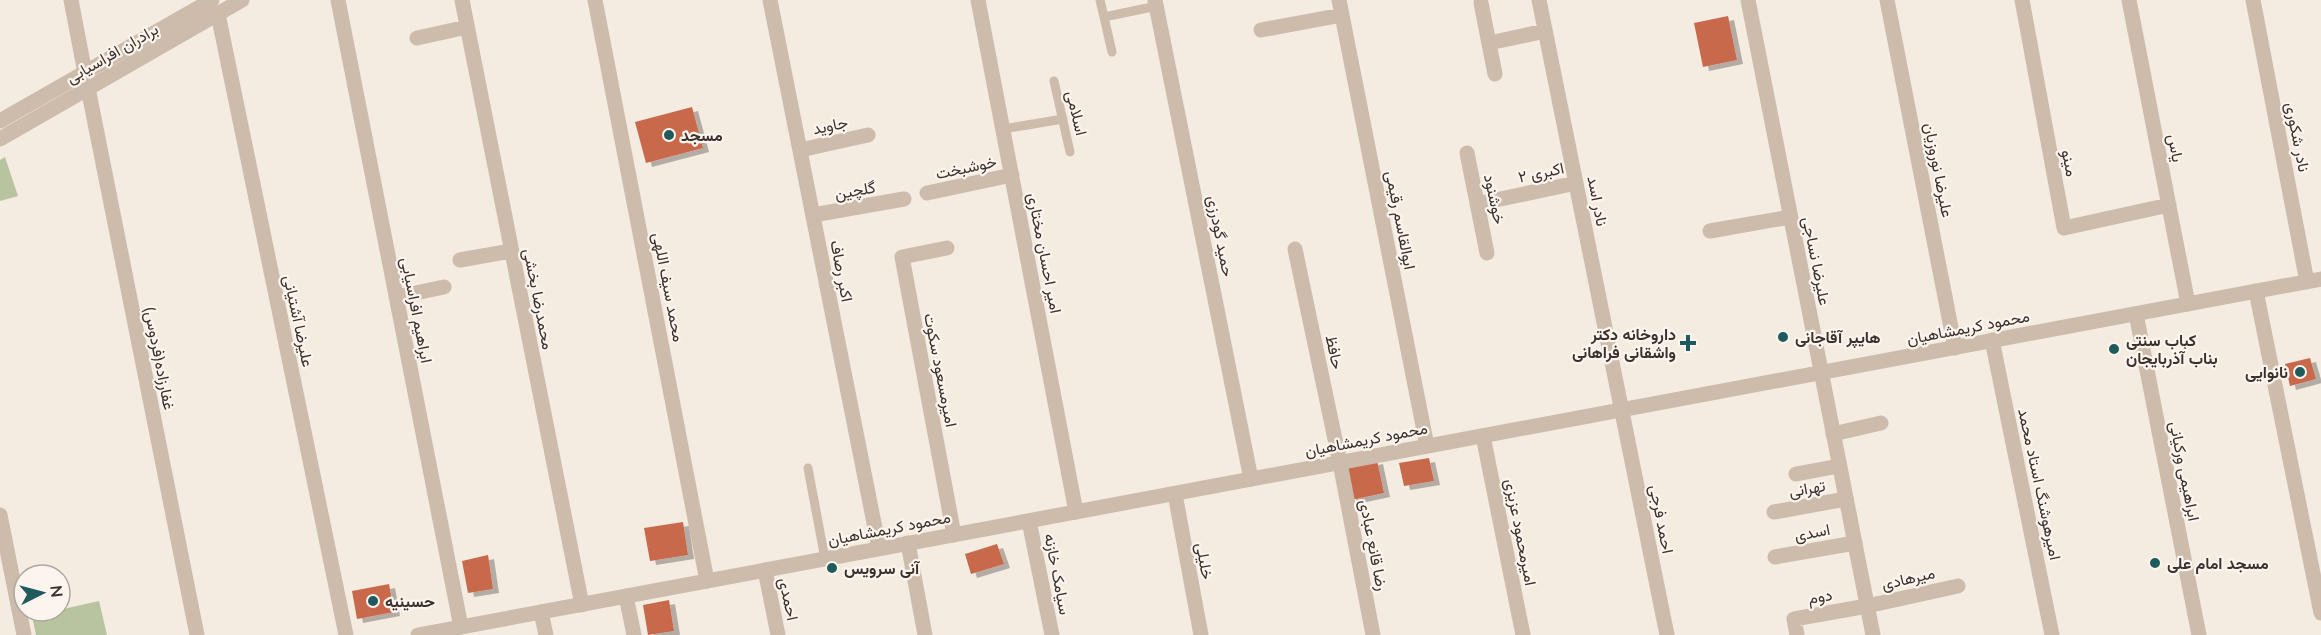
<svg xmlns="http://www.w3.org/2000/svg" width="2321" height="635" viewBox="0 0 2321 635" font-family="'Nunito Sans',Vazirmatn,sans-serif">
<defs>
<filter id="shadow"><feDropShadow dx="6" dy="4" stdDeviation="0" flood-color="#0004"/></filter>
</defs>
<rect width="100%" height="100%" fill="#f4ebe1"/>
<path fill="#b8c4a0" d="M5,157l13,39 -18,5v-41z
M99,601l8,34h-71l-4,-19z"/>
<path fill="#c8694b" filter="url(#shadow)" d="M1728,16l9,44 -34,7 -9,-44z
M692,107l11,41 -57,15 -11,-41z
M2310,358l6,21 -26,7 -5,-22z
M1429,458l5,23 -30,5 -5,-23z
M1377,460l7,33 -33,7 -6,-33z
M683,522l5,33 -38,6 -6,-33z
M997,544l7,20 -33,10 -6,-20z
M488,555l5,34 -25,4 -6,-32z
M389,584l5,28 -37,7 -5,-28z
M669,600l5,31 -26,4 -5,-30z"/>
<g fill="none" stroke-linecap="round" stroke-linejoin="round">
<path stroke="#cdbbac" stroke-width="9" d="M1100,0l4,17
M1112,52l-8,-35 53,-11
M1054,81l16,71
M1003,129l60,-10
M808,468l17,91"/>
<path stroke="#cdbbac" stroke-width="15" d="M71,0l14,73
M338,0l123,627
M462,0l120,605
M595,0l112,581
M770,0l109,548
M978,0l98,512
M1155,0l96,479
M1339,0l88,446
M1539,0l128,635
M1887,0l68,348
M2022,0l42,228 105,-23
M2129,0l59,304
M1481,3l14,71
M218,14l128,621
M1261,30l81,-15
M417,38l50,-11
M1489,43l56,-12
M88,88l109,547
M800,150l68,-15
M1467,153l20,100
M927,193l85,-18
M1477,204l99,-21
M813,215l91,-16
M1710,231l80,-14
M947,248l-45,9 52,278
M1295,249l45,214 33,172
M460,260l51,-9
M2256,291l65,322
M396,297l48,-10
M2136,314l63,321
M1992,340l60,295
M1833,434l48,-11
M1483,436l40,199
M1796,474l43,-8
M1175,494l26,141
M1774,512l72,-13
M0,515l24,120
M1029,521l23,114
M908,543l17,92
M1775,557l80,-14
M765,570l13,65
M626,596l8,39
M541,612l5,23
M1797,635l-3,-16 73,-13 91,-20"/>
<path stroke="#cdbbac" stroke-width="15" d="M1748,0l125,635
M2253,0l54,282
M0,121l212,-121
M0,139l242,-139
M418,635l1903,-356"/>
</g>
<g fill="#1f5a5e" stroke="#fbf5ee" stroke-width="2">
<circle cx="669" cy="135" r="6"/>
<circle cx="1783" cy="337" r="6"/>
<path d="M1685 334h6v6h6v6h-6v6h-6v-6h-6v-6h6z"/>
<circle cx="2114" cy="349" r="6"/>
<circle cx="2300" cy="372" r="6"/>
<circle cx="2155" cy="563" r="6"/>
<circle cx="832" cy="568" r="6"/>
<circle cx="373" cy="601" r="6"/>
</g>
<g text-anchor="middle" stroke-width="4.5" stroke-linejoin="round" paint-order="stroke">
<g font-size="16" fill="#3b302b" stroke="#fbf5ee">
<text transform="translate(112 53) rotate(-30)" y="6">برادران افراسیابی</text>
<text transform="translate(1077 113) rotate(77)" y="6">اسلامی</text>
<text transform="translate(830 125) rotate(-12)" y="6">جاوید</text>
<text transform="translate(2298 137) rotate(79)" y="6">نادر شکوری</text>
<text transform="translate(2176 148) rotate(79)" y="6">یاس</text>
<text transform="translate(2070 163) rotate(79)" y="6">مینو</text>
<text transform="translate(966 167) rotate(-12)" y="6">خوشبخت</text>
<text transform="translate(1939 170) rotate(79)" y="6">علیرضا نوروزیان</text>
<text transform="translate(1541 172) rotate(-12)" y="6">اکبری ۲</text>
<text transform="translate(855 190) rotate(-10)" y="6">گلچین</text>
<text transform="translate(1495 199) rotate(78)" y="6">خوشنود</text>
<text transform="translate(1598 201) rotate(79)" y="6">نادر اسد</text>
<text transform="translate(1401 220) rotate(79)" y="6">ابوالقاسم رقیمی</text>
<text transform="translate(1221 236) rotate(79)" y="6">حمید گودرزی</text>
<text transform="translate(1045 253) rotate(79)" y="6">امیر احسان مختاری</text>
<text transform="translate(1817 261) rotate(79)" y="6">علیرضا نساجی</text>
<text transform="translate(842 271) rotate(79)" y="6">اکبر رصاف</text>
<text transform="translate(669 287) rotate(79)" y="6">محمد سیف اللهی</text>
<text transform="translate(539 299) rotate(79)" y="6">محمدرضا بخشی</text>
<text transform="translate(417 310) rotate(79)" y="6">ابراهیم افراسیابی</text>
<text transform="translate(299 321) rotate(78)" y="6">علیرضا آشتیانی</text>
<text transform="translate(1968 327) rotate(-11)" y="6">محمود کریمشاهیان</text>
<text transform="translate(1335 352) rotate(78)" y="6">حافظ</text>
<text transform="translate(160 358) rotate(79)" y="6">غفارزاده(فردوس)</text>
<text transform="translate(941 370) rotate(79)" y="6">امیرمسعود سکوت</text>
<text transform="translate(1366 439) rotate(-11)" y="6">محمود کریمشاهیان</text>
<text transform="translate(2185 471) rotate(79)" y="6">ابراهیمی ورکیانی</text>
<text transform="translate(2040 484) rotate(78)" y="6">امیرهوشنگ استاد محمد</text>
<text transform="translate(1807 488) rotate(-10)" y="6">تهرانی</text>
<text transform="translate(1662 519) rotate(79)" y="6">احمد فرجی</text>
<text transform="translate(889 528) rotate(-11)" y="6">محمود کریمشاهیان</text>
<text transform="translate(1521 532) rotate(79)" y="6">امیرمحمود عزیزی</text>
<text transform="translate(1812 532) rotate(-11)" y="6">اسدی</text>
<text transform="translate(1374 545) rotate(79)" y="6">رضا قانع عبادی</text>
<text transform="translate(1205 561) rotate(80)" y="6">خلیلی</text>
<text transform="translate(1058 574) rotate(79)" y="6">سیامک خازنه</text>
<text transform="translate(1908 578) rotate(-13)" y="6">میرهادی</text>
<text transform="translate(1820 596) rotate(-10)" y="6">دوم</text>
<text transform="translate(789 599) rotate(78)" y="6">احمدی</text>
</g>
<g font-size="16" font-weight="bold" fill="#3b302b" stroke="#fbf5ee" text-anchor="start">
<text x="681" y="141">مسجد</text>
<text x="1676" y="340" text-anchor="end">داروخانه دکتر<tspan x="1676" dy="18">واشقانی فراهانی</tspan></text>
<text x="1795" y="343">هایپر آقاجانی</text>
<text x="2126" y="346">کباب سنتی<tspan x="2126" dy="18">بناب آذربایجان</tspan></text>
<text x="2288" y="378" text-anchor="end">نانوایی</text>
<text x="2167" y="569">مسجد امام علی</text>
<text x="844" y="574">آنی سرویس</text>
<text x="385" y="607">حسینیه</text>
</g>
</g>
<g transform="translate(42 593) rotate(84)"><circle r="28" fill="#fbf5ee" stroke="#aea6a0" stroke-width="1.5"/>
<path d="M0-4.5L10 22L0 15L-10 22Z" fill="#1f5a5e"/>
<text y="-9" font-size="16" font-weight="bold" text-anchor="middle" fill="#3b302b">N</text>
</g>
</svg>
